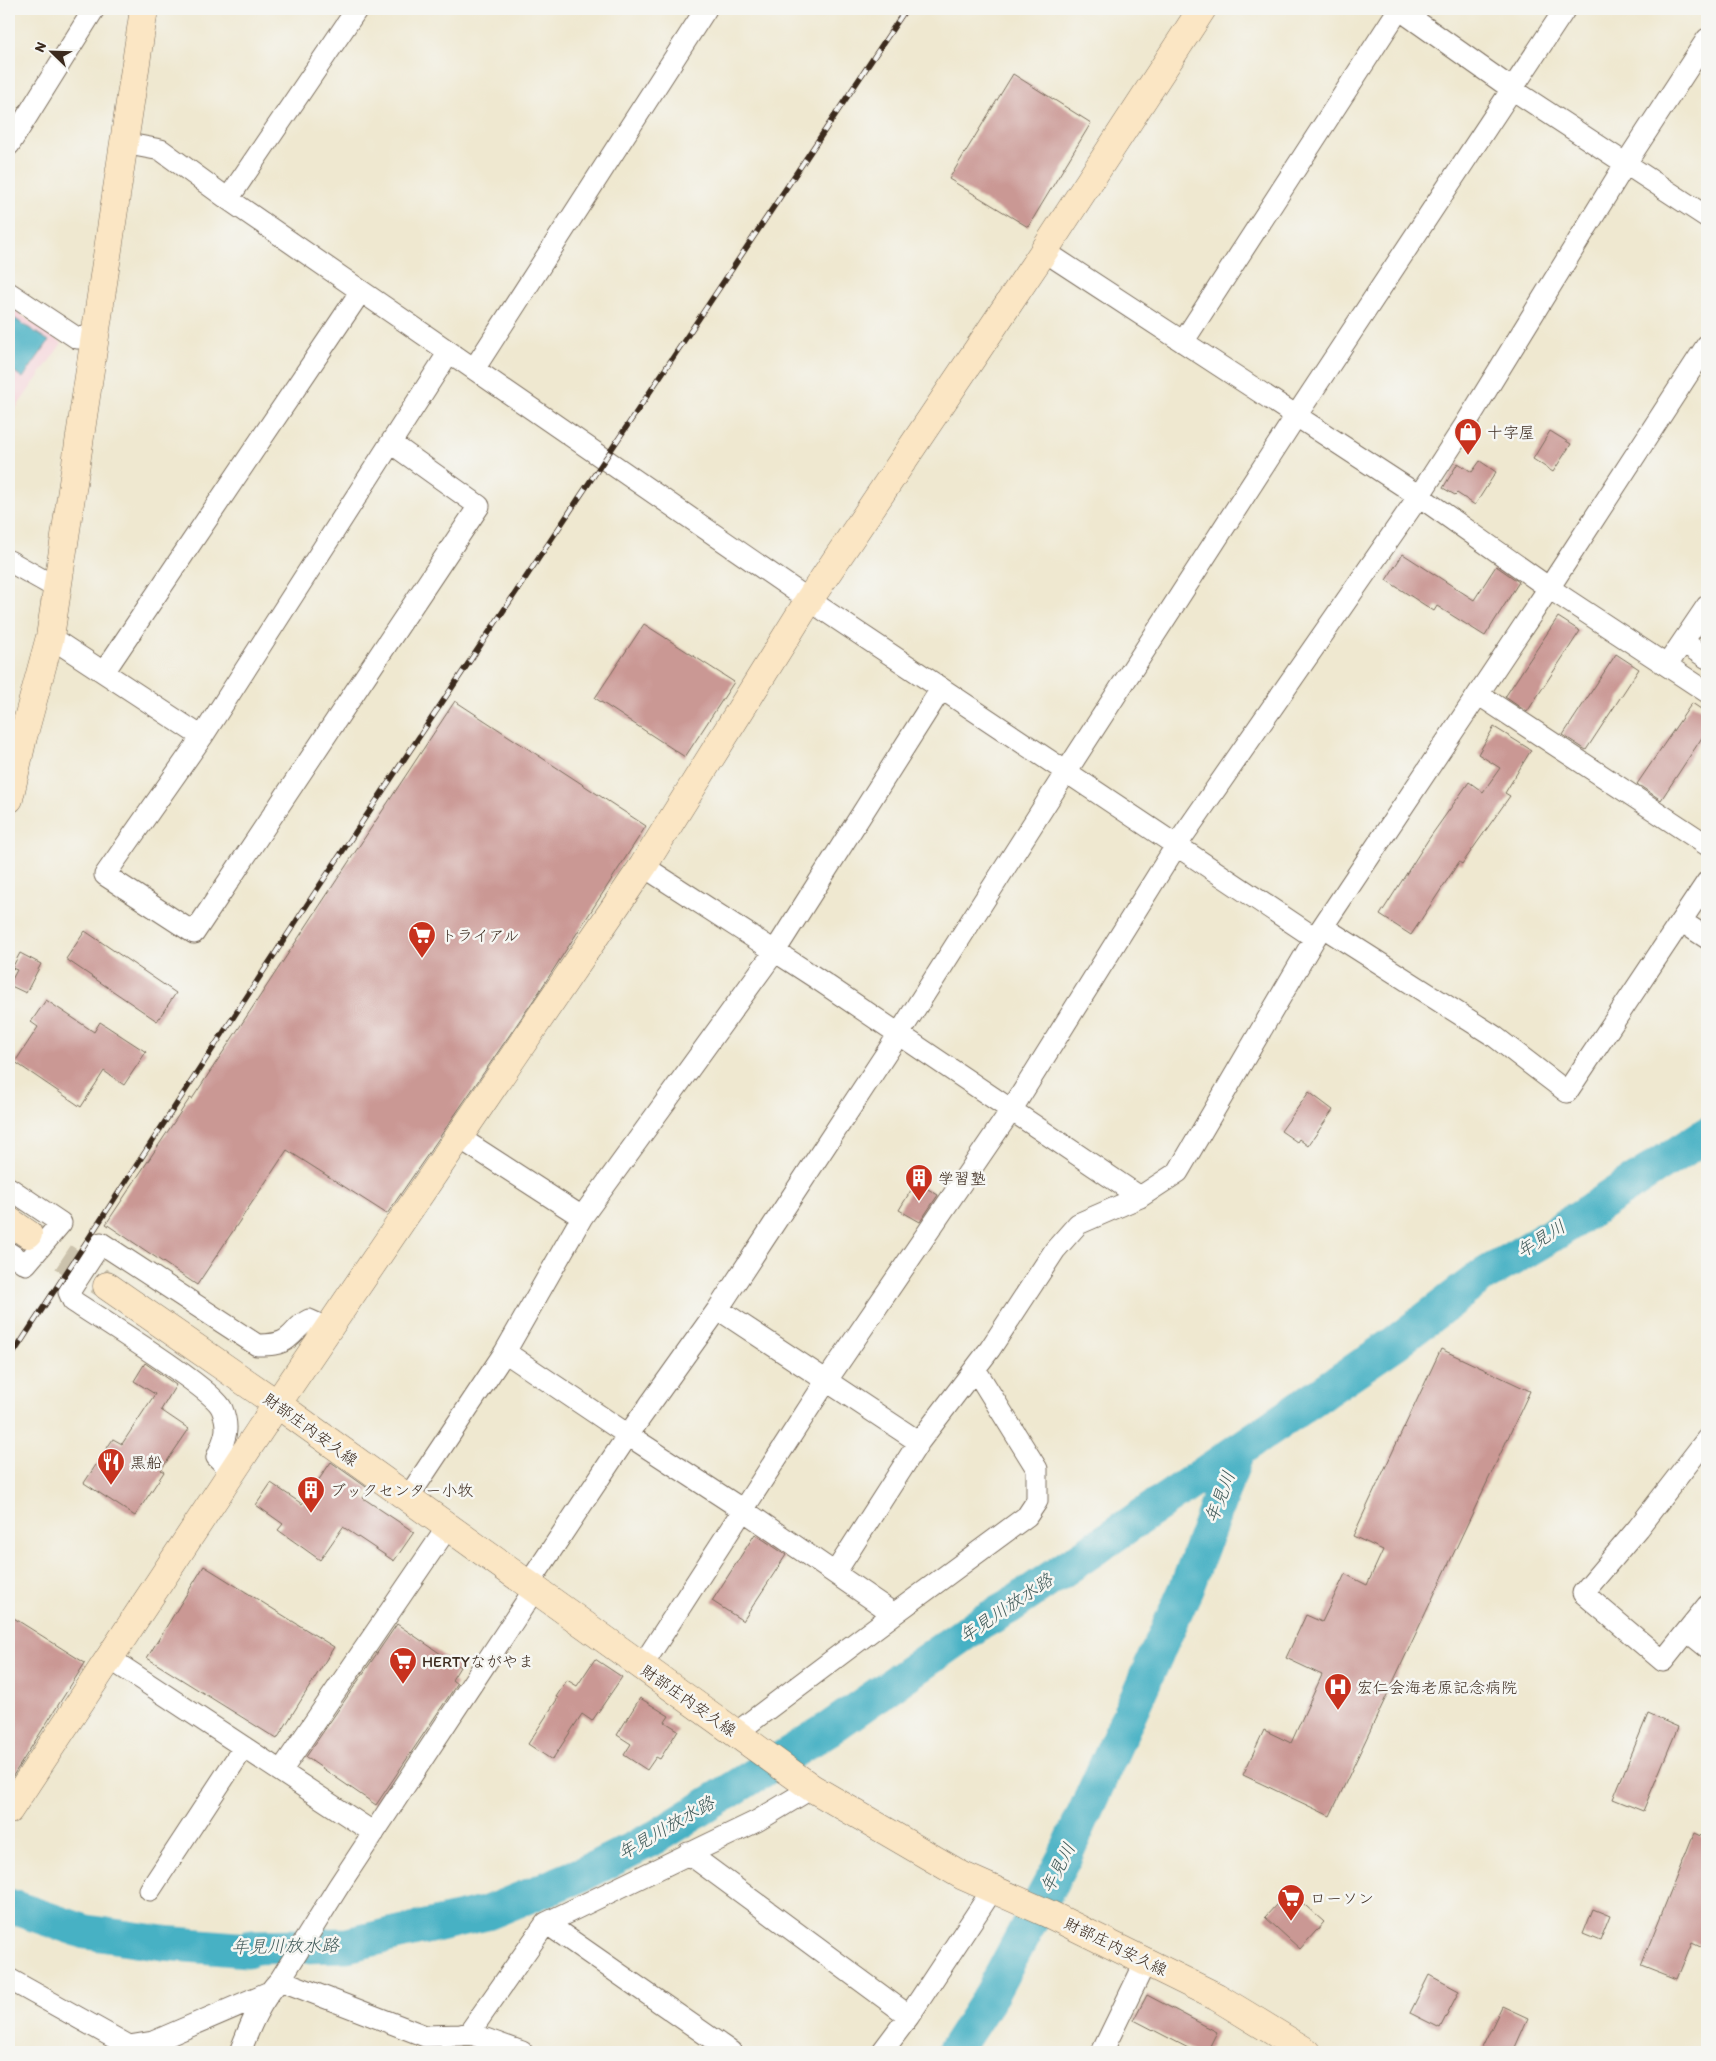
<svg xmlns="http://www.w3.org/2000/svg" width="1716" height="2061" viewBox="0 0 1716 2061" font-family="Itim,'Klee One',sans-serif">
<rect width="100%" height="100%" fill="#f6f6f2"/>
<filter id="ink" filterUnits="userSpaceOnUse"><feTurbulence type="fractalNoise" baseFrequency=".02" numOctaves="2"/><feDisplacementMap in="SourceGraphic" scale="10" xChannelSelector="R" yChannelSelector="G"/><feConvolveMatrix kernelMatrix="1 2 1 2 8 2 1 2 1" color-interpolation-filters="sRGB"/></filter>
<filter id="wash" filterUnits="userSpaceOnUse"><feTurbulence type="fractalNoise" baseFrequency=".0096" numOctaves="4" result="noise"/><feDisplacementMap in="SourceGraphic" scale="20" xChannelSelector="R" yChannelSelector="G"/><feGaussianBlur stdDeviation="1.12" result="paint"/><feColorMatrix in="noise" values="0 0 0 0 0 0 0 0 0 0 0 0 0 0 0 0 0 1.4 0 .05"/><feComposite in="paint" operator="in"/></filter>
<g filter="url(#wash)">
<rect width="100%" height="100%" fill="#efe8d0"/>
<path fill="#f6cfd7" d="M9,307l53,36 -53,75z"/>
<path fill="#46b1c4" stroke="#406e71" d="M9,315l40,26 -26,37 -14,-10z"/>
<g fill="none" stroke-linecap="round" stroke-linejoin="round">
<path stroke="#46b1c4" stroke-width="35" d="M9,1906l77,26 77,11 85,7 3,-3 96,-2 140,-32 100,-41 71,-36 172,-108 147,-103 32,-18 386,-264 86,-66 71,-42 155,-101
M954,2052l38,-59 72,-135 122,-269 52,-139"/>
</g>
<g id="blocks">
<path fill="#ca9894" d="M1013,74l78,49 -63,104 -79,-48z
M1550,431l21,13 -18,28 -20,-13z
M1480,461l16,11 -21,33 -18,-12 -2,2 -12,-7 15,-25 14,9z
M1403,554l71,46 22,-34 23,16 -34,54 -48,-30 -3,5 -48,-31z
M1558,617l22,14 -53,81 -22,-15z
M644,624l90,58 -49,75 -90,-59z
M1616,654l23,15 -53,81 -23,-15z
M455,701l191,125 -109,169 -150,219 -100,-64 -90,135 -91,-61 84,-126 2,1z
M1692,703l15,10v17l-46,70 -24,-16z
M1494,727l37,23 -26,43 5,3 -48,68 -3,-2 -48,73 -31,-20 48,-75 41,-58 14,10 17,-24 -22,-14z
M85,931l91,62 -19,28 -91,-62z
M20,953l21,11 -15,29 -17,-8 8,-15 -5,-2z
M46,1000l48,32 6,-10 46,30 -22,33 -20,-14 -23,36 -66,-45 23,-35 -7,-5z
M1309,1092l24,18 -25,36 -9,-7 -2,3 -16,-11z
M916,1182l22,13 -18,27 -21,-12z
M1441,1349l89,42 -200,425 -87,-41 21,-45 27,13 31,-68 -36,-17 20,-43 16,7 23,-48 22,11 16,-35 -30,-14z
M145,1363l31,22 -15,25 28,19 -28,41 3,2 -29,44 -51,-33 29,-44 9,5 33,-50 -21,-13z
M331,1462l38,27 -6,9 51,34 -20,29 -51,-34 -23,33 -42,-30 5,-6 -27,-19 15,-22 31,21z
M755,1534l31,21 -43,66 -31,-20z
M204,1566l130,81 -57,92 -130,-81z
M9,1615l76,48 -76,119z
M397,1624l63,43 -8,13 5,4 -81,121 -70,-48z
M595,1659l27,18 -30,44 -10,-7 -30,46 -24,-16 30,-46 -2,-1 11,-17 10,6z
M640,1698l29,18 -4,6 13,8 -18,29 -4,-2 -9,13 -23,-15 7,-11 -14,-9z
M1648,1714l30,13 -35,84 -30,-12z
M1694,1833l13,6v110l-15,-7 -15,37 -36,-14z
M1289,1891l35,31 -24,27 -35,-32z
M1593,1909l17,7 -10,25 -17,-7z
M1429,1975l30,16 -19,37 -30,-15z
M1147,1995l70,37 -10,20h-11l-62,-32z
M1502,2006l26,12 -15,34h-33z"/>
</g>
</g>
<g filter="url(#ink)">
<use href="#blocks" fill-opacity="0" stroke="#7a6c5c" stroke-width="1"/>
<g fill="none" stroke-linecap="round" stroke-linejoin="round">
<path stroke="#cbc2ac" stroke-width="28" stroke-dasharray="28 14" stroke-linecap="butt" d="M28,1234l79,52"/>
<defs>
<path id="street" d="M1399,9l113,80 195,128
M123,143l38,7 67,49 133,92 448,309 506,338
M9,145l85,-136
M228,199l129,-190
M1044,251l375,245 130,92 158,104
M9,293l68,45 18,-2
M1183,342l216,-333
M474,369l232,-360
M391,443l88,63 -285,427 -89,-58 97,-138 247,-385
M9,561l48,27
M50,637l152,100
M1683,642l24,16
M1667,665l40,-59
M104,672l257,-381
M1478,694l229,151
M643,866l170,110 327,221
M1681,921l26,17
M1323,927l171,109 73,56 140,-210
M460,1138l122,79 -77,135 123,83 90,-126 201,133 71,-93 65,-99 23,-26 62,-27 38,-25 137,-234 234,-350 158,-243
M9,1188l52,35 -35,41 -17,-11
M582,1217l193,-266 166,-262
M718,1309l181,-275 167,-262 230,-356 269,-407
M1707,1439l-69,89 -55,65 80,68 44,-55
M232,1471l-15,-14c8,-19 13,-28 5,-48 -8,-20 -124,-91 -149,-108l-4,-9 32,-49 156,102c11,0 23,0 31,-7 9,-7 9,-12 21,-18l20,9
M407,1499l98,-147
M835,1573l84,-131
M528,1585l100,-150 115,75 151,104 -158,119
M894,1614l133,-98 10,-15v-32l-62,-100
M1687,1631l20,16
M109,1658l265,175
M642,1666l185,-286 185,-271 164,-263 243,-350 46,-71 161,-262 81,-124
M281,1771l166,-243
M688,1853l221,163
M150,1890l94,-143
M546,1923l185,129
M9,1979l120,67 24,-4 114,-49
M280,1980l145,56 36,-1 8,-2 53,19
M469,2033l77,-110 211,-102 55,-33
M240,2052c10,-26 20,-51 40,-72l58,-93 196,-297
M882,2052l27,-36 84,-127
M1102,2052l44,-91"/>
<path id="secondary" d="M9,799l14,-62 27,-100 94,-628
M9,1221l19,13
M107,1286l170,118 535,384 151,88 86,38 168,83 90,55
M9,1810l268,-406 366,-538 166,-266 235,-349 158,-242"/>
</defs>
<use href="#street" stroke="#7a6c5c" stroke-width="23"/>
<use href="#secondary" stroke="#7a6c5c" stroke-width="29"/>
<use href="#street" stroke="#fff" stroke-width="21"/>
<use href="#secondary" stroke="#fbe6c4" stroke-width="28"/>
<defs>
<path id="rail" d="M9,1360l305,-466 592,-885"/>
</defs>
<use href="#rail" stroke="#3b2a1e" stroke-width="5.5"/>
<use href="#rail" stroke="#f6f6f2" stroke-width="4" stroke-dasharray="11" stroke-linecap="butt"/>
</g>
</g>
<defs>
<symbol id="shop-pin" viewBox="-11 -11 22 30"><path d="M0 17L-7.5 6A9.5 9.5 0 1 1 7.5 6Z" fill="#c8321e" stroke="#f6f6f2"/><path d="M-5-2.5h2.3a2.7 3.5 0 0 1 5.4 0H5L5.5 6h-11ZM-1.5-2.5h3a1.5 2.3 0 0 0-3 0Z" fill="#fff"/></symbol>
<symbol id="supermarket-pin" viewBox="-11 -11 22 30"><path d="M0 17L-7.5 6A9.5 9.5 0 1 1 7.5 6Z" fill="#c8321e" stroke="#f6f6f2"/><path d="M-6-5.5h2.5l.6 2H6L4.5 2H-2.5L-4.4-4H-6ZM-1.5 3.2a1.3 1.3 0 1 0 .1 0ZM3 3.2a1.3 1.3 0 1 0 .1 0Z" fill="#fff"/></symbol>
<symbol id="building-pin" viewBox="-11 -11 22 30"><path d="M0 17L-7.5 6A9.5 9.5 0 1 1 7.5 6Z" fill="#c8321e" stroke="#f6f6f2"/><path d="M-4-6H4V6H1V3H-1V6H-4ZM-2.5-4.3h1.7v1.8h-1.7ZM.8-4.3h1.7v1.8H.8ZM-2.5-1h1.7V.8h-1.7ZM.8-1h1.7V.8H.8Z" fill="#fff"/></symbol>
<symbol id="restaurant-pin" viewBox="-11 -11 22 30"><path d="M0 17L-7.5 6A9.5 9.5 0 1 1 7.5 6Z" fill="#c8321e" stroke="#f6f6f2"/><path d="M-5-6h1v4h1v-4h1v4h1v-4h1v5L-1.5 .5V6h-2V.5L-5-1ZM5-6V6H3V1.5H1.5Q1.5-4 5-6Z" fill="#fff"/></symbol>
<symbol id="hospital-pin" viewBox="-11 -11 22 30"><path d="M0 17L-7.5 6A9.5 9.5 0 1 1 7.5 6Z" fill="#c8321e" stroke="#f6f6f2"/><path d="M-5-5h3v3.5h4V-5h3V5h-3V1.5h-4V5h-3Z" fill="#fff"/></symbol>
</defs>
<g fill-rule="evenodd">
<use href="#shop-pin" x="1452" y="416" width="32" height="43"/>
<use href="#supermarket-pin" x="406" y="919" width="32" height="43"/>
<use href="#building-pin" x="903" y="1162" width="32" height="43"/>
<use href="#restaurant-pin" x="95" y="1446" width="32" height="43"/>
<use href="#building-pin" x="295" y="1474" width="32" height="43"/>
<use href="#supermarket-pin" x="387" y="1645" width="32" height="43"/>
<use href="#hospital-pin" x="1322" y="1671" width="32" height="43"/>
<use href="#supermarket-pin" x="1275" y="1882" width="32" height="43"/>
</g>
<g text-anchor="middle" stroke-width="5" stroke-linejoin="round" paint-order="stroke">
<g font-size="16" fill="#3b2a1e" stroke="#f6f6f2" text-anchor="start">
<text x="1487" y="438">十字屋</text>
<text x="441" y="941">トライアル</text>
<text x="938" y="1184">学習塾</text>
<text x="130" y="1468">黒船</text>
<text x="330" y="1496">ブックセンター小牧</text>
<text x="422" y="1667">HERTYながやま</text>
<text x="1357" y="1693">宏仁会海老原記念病院</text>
<text x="1310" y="1904">ローソン</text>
</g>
<g font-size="16" fill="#3b2a1e" stroke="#f6f6f2">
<text transform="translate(311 1429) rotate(36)" y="6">財部庄内安久線</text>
<text transform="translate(689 1700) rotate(35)" y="6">財部庄内安久線</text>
<text transform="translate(1116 1946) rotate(26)" y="6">財部庄内安久線</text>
</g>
<g font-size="18" font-style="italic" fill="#3f5958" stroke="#f6f6f2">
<text transform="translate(1541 1239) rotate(-32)" y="6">年見川</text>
<text transform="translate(1220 1497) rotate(-69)" y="6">年見川</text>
<text transform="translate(1006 1608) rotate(-34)" y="6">年見川放水路</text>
<text transform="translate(666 1828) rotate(-30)" y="6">年見川放水路</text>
<text transform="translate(1058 1868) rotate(-63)" y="6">年見川</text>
<text transform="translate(285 1946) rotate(-1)" y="6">年見川放水路</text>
</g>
</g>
<rect width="1716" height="2061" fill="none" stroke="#f6f6f2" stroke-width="30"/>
<g transform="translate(52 52) rotate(293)" stroke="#f6f6f2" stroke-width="4" paint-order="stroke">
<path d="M0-4L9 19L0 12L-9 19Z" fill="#3b2a1e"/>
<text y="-8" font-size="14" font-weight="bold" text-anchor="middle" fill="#3b2a1e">N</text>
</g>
</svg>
